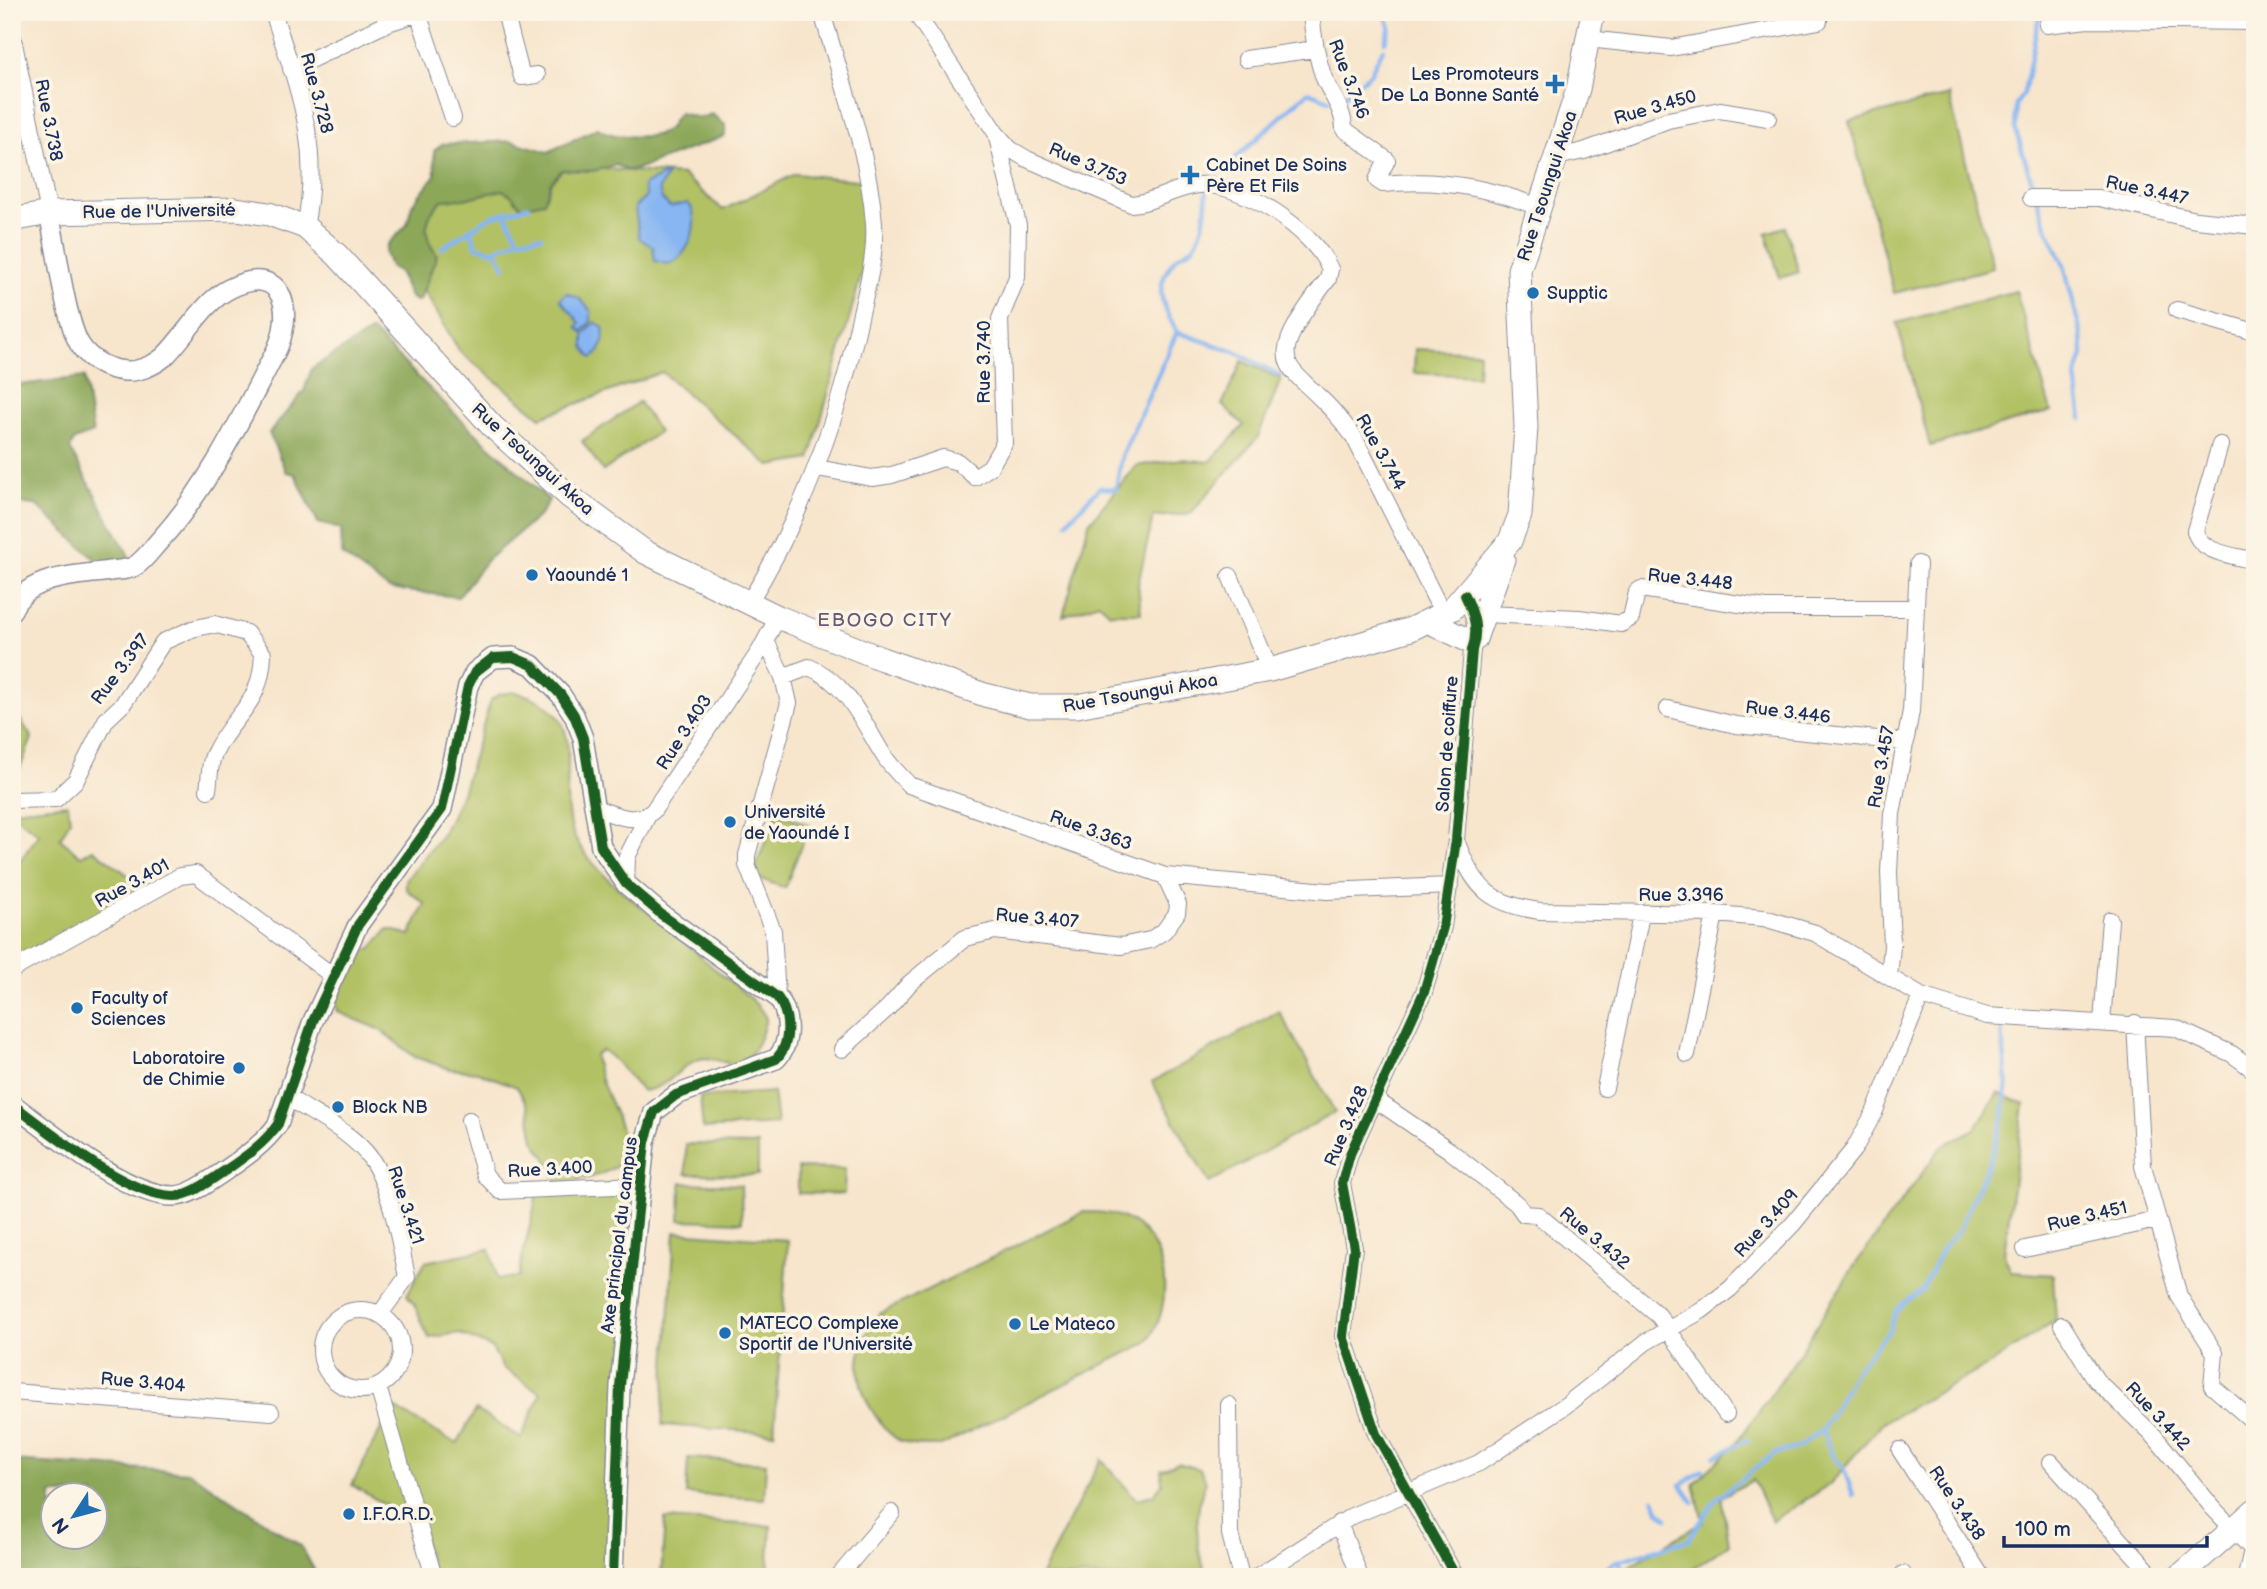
<svg xmlns="http://www.w3.org/2000/svg" width="2267" height="1589" viewBox="0 0 2267 1589" font-family="'Balsamiq Sans',sans-serif">
<rect width="100%" height="100%" fill="#fcf5e5"/>
<filter id="ink" filterUnits="userSpaceOnUse"><feTurbulence type="fractalNoise" baseFrequency=".0143" numOctaves="2"/><feDisplacementMap in="SourceGraphic" scale="14" xChannelSelector="R" yChannelSelector="G"/><feConvolveMatrix kernelMatrix="1 2 1 2 8 2 1 2 1" color-interpolation-filters="sRGB"/></filter>
<filter id="wash" filterUnits="userSpaceOnUse"><feTurbulence type="fractalNoise" baseFrequency=".00686" numOctaves="4" result="noise"/><feDisplacementMap in="SourceGraphic" scale="28" xChannelSelector="R" yChannelSelector="G"/><feGaussianBlur stdDeviation="1.57" result="paint"/><feColorMatrix in="noise" values="0 0 0 0 0 0 0 0 0 0 0 0 0 0 0 0 0 1.4 0 .05"/><feComposite in="paint" operator="in"/></filter>
<g filter="url(#wash)">
<rect width="100%" height="100%" fill="#f7e5cc"/>
<path fill="#b1c163" stroke="#667860" stroke-width="2" d="M1949,95l44,173 -99,25 -45,-172z
M551,165l132,10 40,35 72,-36 71,7 5,59 -61,219 -40,7 -108,-94 -121,45 -81,-65 -54,-92 31,-63z
M1785,227l14,45 -19,6 -14,-45z
M2016,291l35,120 -121,35 -33,-123z
M1415,349l64,3 -1,24 -64,-3z
M1242,361l39,18 -23,58 -68,77 -37,3 -15,67 3,29h-31l-11,-10 -36,13 26,-93 47,-57 46,-7 28,3 34,-37 -22,-20z
M639,402l20,30 -56,39 -21,-30z
M515,692c92,22 28,100 65,154 26,38 55,54 89,83 16,13 32,28 48,42 18,15 37,26 49,47 -4,18 -15,52 -39,45 -9,-2 -18,-7 -27,-4 -23,7 -28,28 -57,32 -15,-12 -25,-32 -41,-41l-7,5c4,38 35,68 28,107 -21,15 -42,19 -67,20l-5,-16 -17,-26 -6,-34 -11,-19 -39,-15 -28,-3 -35,-12 -36,-28 -41,-17c-7,-24 6,-40 17,-61l16,-2 17,-20 22,6 15,-31 -19,-15v-9l37,-47 19,-40 29,-93 9,-6z
M12,714h5l15,24 -20,50z
M68,804l2,16 -10,19 21,17 12,-7 59,44 -140,77v-98l27,-38 -21,-16h-6v-8z
M777,812l32,13 -24,63 -33,-12z
M1279,1011l56,101 -126,71 -57,-101z
M773,1092l4,32 -74,5 -3,-32z
M1998,1093l26,11 -20,150 7,18 42,3 3,45 -67,45 -107,58 -53,62 -57,36 -19,-41 -32,17 8,47 -48,33h-70l92,-55 -9,-38 43,-42 53,-74 62,-99 90,-123 33,-17z
M686,1144l72,1v30l-72,-1z
M798,1168l47,1 -1,25 -46,-1z
M681,1183l60,2 1,37 -62,-2z
M639,1185l-26,392h-179l-15,-52 -67,-40 40,-78 65,37 19,-34 45,28 20,-45 -38,-25 -11,-20 -33,-15 -30,5 -15,-34 -7,-9 18,-33 65,-13 7,30 22,-2c3,-31 16,-58 18,-89z
M1083,1212c13,0 26,0 38,5 49,18 55,89 25,126l-205,103c-10,-1 -24,1 -33,-2 -15,-4 -25,-17 -33,-29 -23,-35 -21,-67 4,-101z
M675,1232l113,8 -14,193 -112,-8z
M688,1458l78,5 -2,36 -78,-5z
M1101,1459l35,40 17,-4 9,-11 -1,-14 17,-7 22,6 6,13c-12,27 -12,68 2,95h-168z
M665,1519l106,7 -3,51h-107z"/>
<path fill="#8ca759" stroke="#546b5c" stroke-width="2" fill-rule="evenodd" d="M680,113l19,5 13,-4 13,11v11l-88,33 -11,1 -10,-5 -23,6 -31,-1 -11,12 -7,20 -23,5 -9,-11 -10,-6 -38,9 -22,1c-18,18 -21,34 -5,55l-17,45 -4,1 -6,-4 -10,-24 -10,-7 -5,-13 2,-8 20,-20 5,-20 23,-30 -1,-24 9,-7 68,-3 37,11 50,-24c12,10 56,12 69,2 7,-5 5,-12 13,-17z
M372,331l88,88 89,81 -8,14 -54,46 -29,37 -69,-8 -47,-34 -1,-26 -23,-6 -23,-49 -9,-2 -17,-39 35,-42 8,-23z
M12,353l7,32 65,-8 9,56 -19,7 -4,9 65,118 -27,4 -72,-66 -24,-2z
M12,1461l177,11 112,74 17,31h-306zM52,1494h42v42h-42z"/>
<path fill="#87b6f2" stroke="#5172a8" stroke-width="2" d="M668,173l-9,16 3,10 8,8 18,-4c15,16 0,58 -21,61l-12,-3 -2,-14 -14,-9 -4,-31 11,-10 -3,-12z
M567,293l12,5 12,13v11l-9,10 -5,-5 3,-4 -20,-24z
M595,322l8,5c2,11 0,25 -11,31l-8,-11v-13z"/>
<g fill="none" stroke-linecap="round" stroke-linejoin="round">
<path stroke="#87b6f2" stroke-width="4.5" d="M1384,12l6,15 -5,15
M2040,12l-16,81 -8,11 -1,24 30,96 19,41 18,73 1,17 -7,23 6,41
M1339,100l31,-26 13,-25
M1210,181l98,-89 21,8
M505,213l14,26
M470,228l6,18 21,6 8,15
M442,248l48,-31 39,-11
M495,250l24,-11 22,-3
M1177,332c-15,-28 -26,-45 -1,-74 4,-5 13,-6 17,-11 13,-18 12,-38 14,-58
M1177,332l58,20 46,24
M1067,522l32,-34 17,1 6,-33 55,-124
M1822,1430l11,27 10,10 10,28
M1715,1456l33,-16
M1654,1499l4,11 9,8
M1693,1502l-12,-17 22,-15
M1620,1563l4,14
M1597,1577l18,-15 73,-22 29,-42 57,-44 25,-7 23,-17 36,-63 31,-36 7,-20 7,-8 19,-12 20,-42 16,-17 32,-72 13,-41 4,-38 -5,-49"/>
</g>
</g>
<g filter="url(#ink)">
<g fill="none" stroke-linecap="round" stroke-linejoin="round">
<defs>
<path id="minor" d="M273,12c25,77 49,133 32,215
M505,12l17,65 15,-2
M1311,12c2,23 5,44 13,66 7,17 20,32 20,51l43,31 -10,20 6,4c55,-6 105,3 155,23
M418,13l35,105
M2047,25l40,-5 168,2
M12,34l37,179
M1588,39l83,9 148,-27
M1246,59l69,-10
M291,69l97,-46 34,-11
M996,133l14,16 17,10 104,45c23,-1 44,-17 68,-19 43,-3 114,45 131,84l-2,10c-79,103 -31,77 26,158l89,177
M1556,157l28,-6 84,-31 52,-10 48,8
M2031,198h68l97,22 59,6
M2177,310l78,22
M2220,445l-25,86c6,23 39,24 60,30
M817,468l55,10 20,-3 51,-17 15,4 17,15 15,-10 14,-24 -4,-124 17,-42 1,-52 -22,-92 -81,-121
M1230,576l40,94
M748,604c56,-90 91,-187 113,-291 7,-29 15,-59 13,-89 -5,-72 -33,-143 -52,-212
M1483,614l96,4 42,6 10,-6 6,-26 4,-3 125,19h150
M766,641l17,36 6,26 -42,152v10l26,66 4,66
M783,677l26,-10c39,16 54,56 75,89 7,11 17,20 25,29l256,91 162,15 123,-5
M1668,709l68,16 170,17
M12,800l44,-1 20,-19 30,-60 17,-16 40,-62 29,-13 22,-5 32,9 17,21c-2,53 -28,57 -48,98 -6,10 -5,26 -7,38
M593,807c19,7 43,19 60,4l106,-159 19,-35
M1457,843c18,46 33,61 83,68l175,3 49,4 51,15 106,63 66,20 188,12 57,26 23,17
M626,884l1,-27 20,-40
M12,970l168,-94 16,-2 137,102
M1889,977l3,-31 -3,-74 3,-58 19,-103 7,-147
M2102,1022l8,-102
M2135,1023l8,143 36,130 36,57 -3,33 43,37
M842,1049l46,-41 22,-25 55,-45 30,-7 126,15 29,-6 14,-9 13,-18 1,-9 -13,-28
M1687,1054l28,-140
M1605,1088l36,-173
M289,1098c27,18 63,34 82,61 20,29 29,84 36,118l-27,37
M1376,1100l73,50 68,54 7,10 14,1 121,101 67,98
M469,1120l16,55 15,16 139,-6
M2025,1249l132,-29
M321 1350a40 40 0 1 1 80 0a40 40 0 1 1-80 0Z
M2062,1325l34,55 59,57 58,71 42,44
M378,1387l56,190
M12,1392l259,20
M1229,1405l1,129 11,43
M1900,1450l82,127
M2051,1462l103,115
M1339,1523l21,54
M1903,1574l1,3
M838,1577l54,-64
M1256,1577l96,-61 127,-53 87,-58 80,-63 55,-31 29,-22 63,-65 61,-75 20,-36 47,-117
M1456,1577l-80,-143 -33,-98 11,-88 -12,-65 8,-29 74,-162 19,-65 13,-87 16,-190c7,-20 2,-36 -7,-55
M2246,1577l6,-27"/>
<path id="tertiary" d="M12,610c15,-35 65,-34 98,-39 7,-1 19,-1 25,-5 10,-6 18,-19 26,-27 49,-55 79,-119 113,-184 22,-41 11,-95 -45,-66 -26,13 -44,48 -65,68 -11,9 -26,15 -39,14 -21,-2 -41,-14 -49,-34 -13,-33 -19,-88 -27,-124
M12,1104c38,28 114,92 162,92 17,0 38,-17 52,-26 19,-13 39,-27 52,-46l35,-103 45,-96 84,-116 26,-123 7,-14 18,-14 20,-1 19,8 29,30 13,20 9,23 18,109 25,37 36,31 115,82c13,16 15,46 -1,62l-100,36 -22,17 -9,30 -25,244 -7,191"/>
<path id="secondary" d="M12,220l37,-7 187,-4 33,5 36,13 32,28 155,171 78,71 75,55 133,65 104,42 103,36 45,11h47l193,-36 141,-41 41,-20 58,-68 10,-26 6,-88 -7,-157 59,-181 15,-77
M1428,621l39,19
M1475,639l28,-80
M2179,1577l76,-67"/>
</defs>
<use href="#minor" stroke="#898a95" stroke-width="18"/>
<use href="#tertiary" stroke="#898a95" stroke-width="22"/>
<use href="#secondary" stroke="#898a95" stroke-width="25"/>
<use href="#minor" stroke="#fff" stroke-width="16"/>
<use href="#tertiary" stroke="#fff" stroke-width="19"/>
<use href="#secondary" stroke="#fff" stroke-width="23"/>
<defs>
<path id="cycleway" d="M12,1104c38,28 114,92 162,92 17,0 38,-17 52,-26 19,-13 39,-27 52,-46l35,-103 45,-96 84,-116 26,-123 7,-14 18,-14 20,-1 19,8 29,30 13,20 9,23 18,109 25,37 36,31 115,82c13,16 15,46 -1,62l-100,36 -22,17 -9,30 -25,244 -7,191
M1456,1577l-80,-143 -33,-98 11,-88 -12,-65 8,-29 74,-162 19,-65 13,-87 16,-190c7,-20 2,-36 -7,-55"/>
</defs>
<use href="#cycleway" stroke="#fcf5e5" stroke-width="15"/>
<use href="#cycleway" stroke="#1b5e20" stroke-width="10"/>
</g>
</g>
<g fill="#1f6fb2" stroke="#fcf5e5" stroke-width="2.5">
<path d="M1551.5 73.5h7v7h7v7h-7v7h-7v-7h-7v-7h7z"/>
<path d="M1186.5 164.5h7v7h7v7h-7v7h-7v-7h-7v-7h7z"/>
<circle cx="1533" cy="293" r="7"/>
<circle cx="532" cy="575" r="7"/>
<circle cx="730" cy="822" r="7"/>
<circle cx="77" cy="1008" r="7"/>
<circle cx="239" cy="1068" r="7"/>
<circle cx="338" cy="1107" r="7"/>
<circle cx="1015" cy="1324" r="7"/>
<circle cx="725" cy="1333" r="7"/>
<circle cx="349" cy="1514" r="7"/>
</g>
<g text-anchor="middle" stroke-width="7" stroke-linejoin="round" paint-order="stroke">
<g font-size="18" fill="#1b2f5e" stroke="#fcf5e5" text-anchor="start">
<text x="1539" y="80" text-anchor="end">Les Promoteurs<tspan x="1539" dy="21">De La Bonne Santé</tspan></text>
<text x="1206" y="171">Cabinet De Soins<tspan x="1206" dy="21">Père Et Fils</tspan></text>
<text x="1547" y="299">Supptic</text>
<text x="546" y="581">Yaoundé 1</text>
<text x="744" y="818">Université<tspan x="744" dy="21">de Yaoundé I</tspan></text>
<text x="91" y="1004">Faculty of<tspan x="91" dy="21">Sciences</tspan></text>
<text x="225" y="1064" text-anchor="end">Laboratoire<tspan x="225" dy="21">de Chimie</tspan></text>
<text x="352" y="1113">Block NB</text>
<text x="739" y="1329">MATECO Complexe<tspan x="739" dy="21">Sportif de l'Université</tspan></text>
<text x="1029" y="1330">Le Mateco</text>
<text x="363" y="1520">I.F.O.R.D.</text>
</g>
<g font-size="18" fill="#1b2f5e" stroke="#fcf5e5">
<text transform="translate(1349 79) rotate(69)" y="6">Rue 3.746</text>
<text transform="translate(317 93) rotate(75)" y="6">Rue 3.728</text>
<text transform="translate(1655 107) rotate(-16)" y="6">Rue 3.450</text>
<text transform="translate(49 120) rotate(79)" y="6">Rue 3.738</text>
<text transform="translate(1088 164) rotate(23)" y="6">Rue 3.753</text>
<text transform="translate(1547 186) rotate(-72)" y="6">Rue Tsoungui Akoa</text>
<text transform="translate(2147 190) rotate(12)" y="6">Rue 3.447</text>
<text transform="translate(159 211) rotate(-1)" y="6">Rue de l'Université</text>
<text transform="translate(984 362) rotate(-90)" y="6">Rue 3.740</text>
<text transform="translate(1381 452) rotate(61)" y="6">Rue 3.744</text>
<text transform="translate(533 459) rotate(42)" y="6">Rue Tsoungui Akoa</text>
<text transform="translate(1690 579) rotate(6)" y="6">Rue 3.448</text>
<text transform="translate(120 669) rotate(-53)" y="6">Rue 3.397</text>
<text transform="translate(1140 693) rotate(-10)" y="6">Rue Tsoungui Akoa</text>
<text transform="translate(1788 712) rotate(7)" y="6">Rue 3.446</text>
<text transform="translate(684 732) rotate(-57)" y="6">Rue 3.403</text>
<text transform="translate(1447 744) rotate(-86)" y="6">Salon de coiffure</text>
<text transform="translate(1881 767) rotate(-80)" y="6">Rue 3.457</text>
<text transform="translate(1091 830) rotate(20)" y="6">Rue 3.363</text>
<text transform="translate(132 883) rotate(-29)" y="6">Rue 3.401</text>
<text x="1681" y="901">Rue 3.396</text>
<text transform="translate(1037 918) rotate(5)" y="6">Rue 3.407</text>
<text transform="translate(1346 1126) rotate(-67)" y="6">Rue 3.428</text>
<text transform="translate(550 1169) rotate(-3)" y="6">Rue 3.400</text>
<text transform="translate(406 1205) rotate(72)" y="6">Rue 3.421</text>
<text transform="translate(2087 1216) rotate(-13)" y="6">Rue 3.451</text>
<text transform="translate(1766 1223) rotate(-48)" y="6">Rue 3.409</text>
<text transform="translate(619 1235) rotate(-83)" y="6">Axe principal du campus</text>
<text transform="translate(1595 1238) rotate(40)" y="6">Rue 3.432</text>
<text transform="translate(143 1382) rotate(5)" y="6">Rue 3.404</text>
<text transform="translate(2158 1416) rotate(47)" y="6">Rue 3.442</text>
<text transform="translate(1957 1503) rotate(56)" y="6">Rue 3.438</text>
</g>
<g font-size="19" letter-spacing="2" fill="#675a76" stroke="#fcf5e5">
<text x="885" y="626">EBOGO CITY</text>
</g>
</g>
<rect width="2267" height="1589" fill="none" stroke="#fcf5e5" stroke-width="42"/>
<g transform="translate(74 1516) rotate(234)"><circle r="33" fill="#fcf5e5" stroke="#a2a6af" stroke-width="2"/>
<path d="M0-5L12 26L0 18L-12 26Z" fill="#1f6fb2"/>
<text y="-10" font-size="19" font-weight="bold" text-anchor="middle" fill="#1b2f5e">N</text>
</g>
<path d="M2004 1536v10h203v-10" fill="none" stroke="#1b2f5e" stroke-width="3.5"/>
<text x="2015" y="1536" font-size="21" fill="#1b2f5e" stroke="#fcf5e5" stroke-width="5" paint-order="stroke">100 m</text>
</svg>
